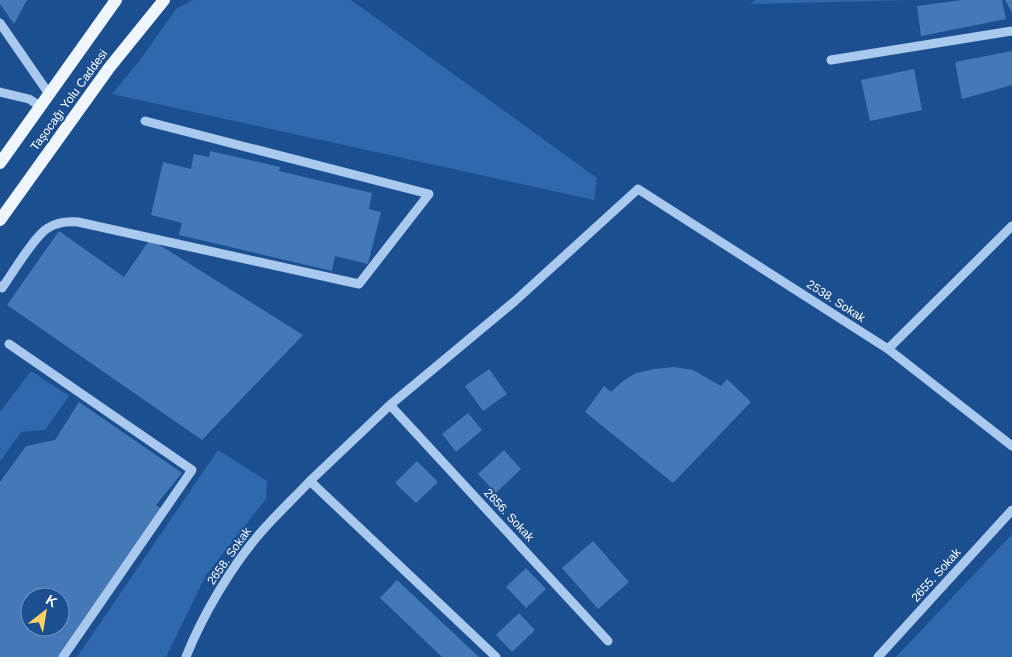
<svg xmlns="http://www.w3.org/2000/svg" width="1012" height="657" viewBox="0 0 1012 657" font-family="Arial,sans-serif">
<rect width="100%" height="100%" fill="#1b4f8f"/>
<path fill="#2e69ad" d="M193,0h158l246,178 -3,22 -482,-106 28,-34 36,-51z
M755,0h155l-160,4z
M31,371l38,25 -24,34 -24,2 -21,30v-50z
M218,450l49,31 -1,18 -60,76 -40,82h-89z
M1012,534v123h-116z"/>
<path fill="#4478b7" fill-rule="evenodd" d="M0,0h27l-13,24 -14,-20z
M962,0h40l4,19 -85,17 -4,-30z
M1005,0h7v13z
M1012,51v34l-50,14 -7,-37z
M914,69l8,41 -52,11 -9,-41z
M210,151l70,16 -1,4 93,22 -3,16 12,3 -13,52 -33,-8 -3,15 -153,-36 3,-12 -31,-8 12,-53 28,7 3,-15 15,3z
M59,231l65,46 26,-38 153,96 -101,105 -195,-135z
M674,367l19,3 28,16 6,-7 24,23 -78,81 -88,-71 19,-26 7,6 12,-11 13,-8 18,-4z
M489,369l18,25 -24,17 -18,-25z
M79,402l103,71 -26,32 6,4 -101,148h-61v-175l26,-36 29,-6zM30,597h30v30h-30z
M468,413l14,17 -26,22 -14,-18z
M504,450l17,19 -25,24 -18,-19z
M417,461l21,21 -22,21 -21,-20z
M593,541l36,41 -31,27 -36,-41z
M526,568l20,21 -20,19 -20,-21z
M397,580l82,77h-37l-62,-59z
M519,613l16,17 -23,22 -16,-17z"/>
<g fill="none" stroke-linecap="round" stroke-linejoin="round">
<path stroke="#a9c9ee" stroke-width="9" d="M0,23l49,71
M831,60l181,-29
M0,92l29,7 11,7
M0,286l2,2c10,-14 33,-53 46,-60 9,-6 19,-7 30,-6l281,62 70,-90 -284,-73
M9,344l183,126 -129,187
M888,349l124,-123
M390,405l218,236
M186,657c16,-41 46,-92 76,-126 15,-17 32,-33 48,-50
M496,657l-186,-176 80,-76 125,-104 123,-112 250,160 124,97
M878,657l134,-147"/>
<path stroke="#f0f6ff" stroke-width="12" d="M0,163l116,-163
M0,220l109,-152 55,-68"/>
</g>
<g text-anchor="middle" stroke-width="4" stroke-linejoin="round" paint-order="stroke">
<g font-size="12" fill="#fff" stroke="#1b4f8f">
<text transform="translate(69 100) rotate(-54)" y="4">Taşocağı Yolu Caddesi</text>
<text transform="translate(836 301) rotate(33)" y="4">2538. Sokak</text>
<text transform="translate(509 515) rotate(47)" y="4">2656. Sokak</text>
<text transform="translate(229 556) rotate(-55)" y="4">2658. Sokak</text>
<text transform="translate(936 575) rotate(-48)" y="4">2655. Sokak</text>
</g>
</g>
<g transform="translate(45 612) rotate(31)"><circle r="24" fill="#1b4f8f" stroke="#7695bc"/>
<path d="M0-4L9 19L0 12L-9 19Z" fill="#ffd166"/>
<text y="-8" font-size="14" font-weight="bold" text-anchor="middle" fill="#ffffff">K</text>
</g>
</svg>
